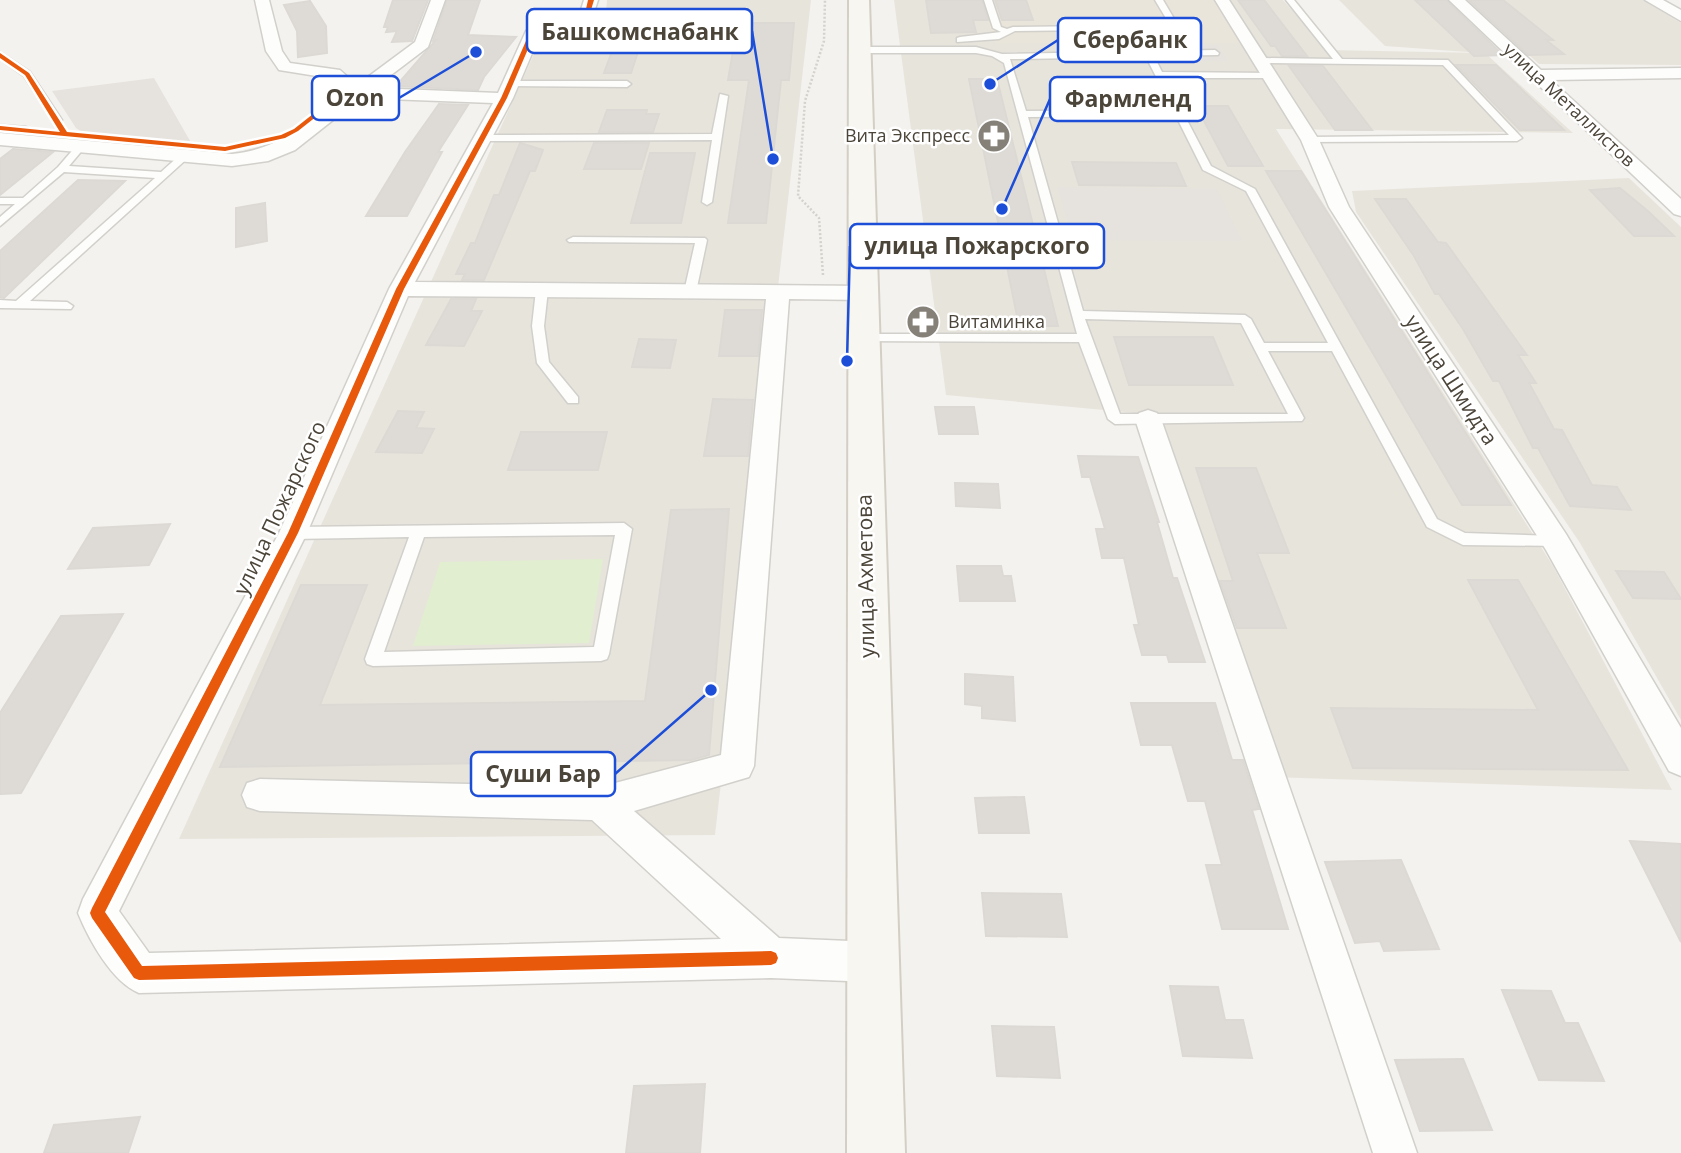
<svg xmlns="http://www.w3.org/2000/svg" width="1681" height="1153" viewBox="0 0 1681 1153" font-family="'Open Sans',sans-serif">
<rect width="100%" height="100%" fill="#f4f2ee"/>
<path fill="#e7e4dc" d="M607,0h204l-96,835 -536,4 364,-805 62,-11z
M894,0h389l45,50 153,3 -96,-7 -46,-46h104l41,52 89,81 -297,-4 277,437 119,224 -403,-13 -123,-363 -200,-19z
M1466,0h177l38,23v42l-142,-1z
M1629,178l52,49v493l-101,-177 -224,-331 -4,-21z"/>
<path fill="#e6e2de" d="M1058,187l159,2 25,52 -170,-1z"/>
<path fill="#eae5da" d="M981,0h234l29,43h-249z"/>
<path fill="#e1eecf" d="M603,559l-14,84 -176,3 27,-84z"/>
<path fill="#e6e3df" d="M1218,45l10,16h-59l-9,-15z
M154,78l39,68 -110,-13 -7,-5 -24,-37z
M1046,117h99l2,5h-99z"/>
<path fill="#dedbd6" stroke="#dcd9d4" stroke-width="2" d="M393,0h35l-16,41 -20,1 5,-11 -11,1 2,-5h-4z
M447,0h33l-12,35 48,2 -32,40 -6,13 -82,-4 40,-46 -3,1z
M926,0h56l6,20h-15l3,12 -45,1z
M995,0h31l7,20h-31z
M1238,0h26l43,56h-25l-7,-10h-4z
M1415,0h31l57,55 -29,1z
M1469,0h34l50,40h-7l18,14 -36,1z
M310,1l16,25 1,27 -29,4 -1,-26 -13,-26z
M624,19h25l-18,54h-27z
M738,23h56l-5,57h-8l-15,143h-38l21,-143h-21z
M1456,65h40l68,65h-44z
M1289,66h34l49,64h-37z
M969,79h28l61,247h-39z
M439,104l29,1 -30,47h4l-35,64h-41l39,-64z
M1196,106h32l35,60h-35z
M607,110h40l-1,4h13l-6,18h-54z
M520,143l23,7 -8,21h-5l-46,109h-22l3,-6h-9l15,-31h4l19,-48h5z
M594,143h55l-8,26h-57z
M13,149l40,3 -53,43v-36z
M650,153h45l-14,70h-50z
M1072,162l104,1 10,23 -107,-1z
M1266,171h35l210,334h-49z
M78,180l47,1 -121,117 -4,-1v-46z
M1620,188l29,24 25,24h-40l-44,-46z
M1375,199h31l32,43 8,1 81,112h-9l18,28h-7l25,46 8,1 30,55 25,2 14,23 -61,-4 -32,-58h-5l-34,-67h-6l-30,-52 -24,-35h-4l-21,-38z
M265,203l2,38 -31,6v-39z
M451,299h25l-5,12h11l-18,35 -38,-1z
M725,310h37l-4,46h-39z
M1114,337h99l20,48h-104z
M639,339l37,1 -6,28 -38,-1z
M713,399l40,1 -5,56h-44z
M935,407h39l4,27h-39z
M398,411l26,1 -8,16 18,1 -12,24 -46,-1z
M521,432h86l-9,38h-90z
M1078,456l60,1 21,65h-2l16,56h4l28,84h-36l-2,-7h-25l-8,-30h5l-15,-67h-22l-6,-29h9l-15,-52h-8z
M1196,468h60l33,85h-32l29,75h-49l-17,-47h13z
M955,483l43,1 2,24 -44,-2z
M729,509l-20,246 -18,5 -471,7 81,-182h66l-47,120 325,-4 26,-191z
M170,524l-21,41 -81,4 25,-41z
M957,566h44l2,10h8l4,25h-55z
M1616,571l48,1 17,27 -48,-1z
M1468,580h50l110,190 -275,-2 -22,-60 207,2z
M123,614l-102,179 -21,1v-81l61,-97z
M965,674l48,3 2,44 -33,-3v-12l-17,-2z
M1131,703h84l17,57h11l16,49 -7,1 36,119h-66l-16,-64h16l-17,-64h-17l-16,-56h-31z
M1024,797l5,36h-50l-4,-35z
M1630,841l51,3v98z
M1401,860l38,89 -55,2 -4,-10 -25,2 -30,-81z
M982,893l79,1 6,43 -81,-1z
M1170,986l48,1 7,33h18l9,38 -69,-2z
M1502,990l49,1 14,32h13l26,58 -65,-1z
M992,1026l62,1 6,51 -63,-2z
M1463,1059l29,71 -72,1 -25,-71z
M705,1084l-5,69h-74l8,-67z
M140,1117l-12,36h-84l10,-28z"/>
<g fill="none" stroke-linecap="round" stroke-linejoin="round">
<defs>
<path id="service" d="M984,0h8l9,27 6,2 6,-2 157,-2 -15,-25h8l16,27 -4,2 -160,2 -16,8 -42,3v-4l3,-1 41,-5 -8,-4z
M1286,0h8l48,59 106,1 74,78 -5,3 -210,1v-4l3,-1 199,-2 -66,-70 -183,-2 -1,-2 4,-3 70,1z
M583,17h6l14,10 -11,24 -67,2 -4,-3 4,-3h61l9,-19 -12,-7z
M976,47l26,7 213,-4 4,3 -1,2 -64,1 8,16 111,1 1,2 -4,3h-105l46,88 44,23 182,330 28,14 91,3 8,6 -3,4 -98,-1 -36,-18 -95,-176h-64l36,67 -2,3 -187,3 -7,-5 -29,-77 -221,-1 -2,-3 6,-4h215l-73,-271 -12,-7 -16,-3h-118l-4,-3 4,-3zM1146,57l27,53 -147,1 -16,-52zM1176,116l27,54 43,21 82,152h-64l-13,-24 -6,-4 -162,-4 -55,-194zM1085,319l156,4 47,91h-168z
M0,52l30,20 32,48 -2,2h-6l-30,-46 -24,-17z
M510,81h117l4,3 -4,3 -120,-1v-4z
M720,94l8,2 -16,106 -5,3 -5,-3 10,-62 -230,1 -5,-3 5,-3 230,-1z
M0,125l26,2 5,3 -5,3 -26,-2z
M77,145l8,2 -16,19 92,6 20,-18 9,2 -160,145 37,1 6,4 -2,3 -71,-1v-8l16,1 139,-123 -91,-6 -64,54v-9l15,-13h-15v-6h23l35,-31z
M573,237l132,1 2,2 -11,52 -6,4 -6,-4 11,-49 -126,-1 -2,-2z
M542,286l6,4 -4,36 5,36 29,35v6h-10l-31,-40 -5,-37 4,-36z
M624,523l8,6 -23,125 -2,5 -6,2 -228,5 -6,-2 -2,-5 44,-122 -116,2 -8,-6 8,-6zM615,535l-21,112 -210,5 40,-115z"/>
<path id="minor" d="M255,0h14l13,51 8,12 50,7 17,15 58,-43 16,-42h14l-17,47 -54,41 124,5 28,-62 53,-15 5,-16h14l-7,22 -52,15 -26,61 -98,184 448,4 11,7 -11,7 -74,-1 -35,467 -5,11 -115,34 145,127 94,4 14,6 6,14 -6,14 -14,6 -102,-4 -632,15c-27,-11 -50,-53 -61,-80l5,-14 196,-366 110,-244 104,-186 -132,-5 -66,52 -27,11 -36,5 -232,-21v-12l232,21c49,-5 76,-32 114,-61l-17,-15 -50,-8 -13,-19zM408,296l358,3 -45,456 -121,32 -340,-8 -13,4 -5,12 5,12 13,4 332,9 129,119 -572,14 -30,-42 188,-378z
M1215,0h14l90,140 30,67 217,327 115,194v48l-12,-5 -123,-221 -217,-343 -28,-67z
M1449,0h16l76,70 140,-2v10l-130,2 130,119v17l-7,-2z
M1645,0h18l18,10v11z
M1148,410l9,3 4,6 256,734h-44l-238,-734 4,-6z"/>
<path id="secondary" d="M849,0h20l36,1153h-58z"/>
</defs>
<use href="#service" stroke="#d2d0cb" stroke-width="3"/>
<use href="#minor" stroke="#d2d0cb" stroke-width="3"/>
<use href="#secondary" stroke="#d3cfc5" stroke-width="4"/>
<path stroke="#d3d2cc" stroke-width="2.5" stroke-dasharray="2 2" stroke-linecap="butt" d="M823,275l-4,-57 -21,-22 7,-95 19,-60 1,-41"/>
<use href="#service" fill="#fdfdfc" fill-rule="evenodd"/>
<use href="#minor" fill="#fdfdfc" fill-rule="evenodd"/>
<use href="#secondary" fill="#f7f6f1" fill-rule="evenodd"/>
<defs>
<path id="cycleway" d="M588,0h6l-6,20 -54,15 -27,63 -103,191 -106,244 -193,379 37,54 629,-15 5,2 2,5 -2,5 -5,2 -632,15 -5,-2 -42,-60 -2,-5 2,-5 196,-375 108,-244 105,-191 28,-64 55,-16z
M0,53l29,20 38,59 158,15 56,-12 13,-6 33,-26 27,-11 5,1 -28,12 -33,26 -13,7 -60,13 -225,-21v-4l60,6 -35,-57 -25,-17z"/>
</defs>
<use href="#cycleway" stroke="#fff" stroke-width="5"/>
<use href="#cycleway" fill="#e8590c" fill-rule="evenodd"/>
</g>
<defs>
<symbol id="pharmacy-disc" viewBox="-11 -11 22 22"><circle r="9.5" fill="#868178" stroke="#fff"/><path d="M-2-6h4v4h4v4h-4v4h-4v-4h-4v-4h4Z" fill="#fff"/></symbol>
</defs>
<g fill-rule="evenodd">
<use href="#pharmacy-disc" x="975" y="117" width="38" height="38"/>
<use href="#pharmacy-disc" x="904" y="303" width="38" height="38"/>
</g>
<g text-anchor="middle" stroke-width="5" stroke-linejoin="round" paint-order="stroke">
<g font-size="18" fill="#4b4439" stroke="#fff">
<text transform="translate(1569 105) rotate(43)" y="6">улица Металлистов</text>
</g>
<g font-size="18" fill="#4b4439" stroke="#fff" text-anchor="end">
<text x="970" y="142">Вита Экспресс</text>
<text x="948" y="328" text-anchor="start">Витаминка</text>
</g>
<g font-size="21" fill="#4b4439" stroke="#fff">
<text transform="translate(1451 380) rotate(57)" y="7">улица Шмидта</text>
<text transform="translate(280 508) rotate(-65)" y="7">улица Пожарского</text>
<text transform="translate(866 576) rotate(-91)" y="7">улица Ахметова</text>
</g>
</g>
<path fill="none" stroke="#1d4ed8" stroke-width="2.5" d="M773 159L752 31M990 84L1058 40M476 52L399 98M1002 209L1050 99M847 361L850 246M711 690L615 774"/>
<g fill="#1d4ed8" stroke="#fff" stroke-width="2.5">
<circle cx="773" cy="159" r="7"/>
<circle cx="990" cy="84" r="7"/>
<circle cx="476" cy="52" r="7"/>
<circle cx="1002" cy="209" r="7"/>
<circle cx="847" cy="361" r="7"/>
<circle cx="711" cy="690" r="7"/>
</g>
<g fill="#fff" stroke="#1d4ed8" stroke-width="2.5">
<rect x="527" y="9" width="225" height="44" rx="7"/>
<rect x="1058" y="18" width="143" height="44" rx="7"/>
<rect x="312" y="76" width="87" height="44" rx="7"/>
<rect x="1050" y="77" width="155" height="44" rx="7"/>
<rect x="850" y="224" width="254" height="44" rx="7"/>
<rect x="471" y="752" width="144" height="44" rx="7"/>
</g>
<g font-size="23" text-anchor="middle" font-weight="bold" fill="#4b4439">
<text x="640" y="40">Башкомснабанк</text>
<text x="1130" y="48">Сбербанк</text>
<text x="355" y="106">Ozon</text>
<text x="1128" y="107">Фармленд</text>
<text x="977" y="254">улица Пожарского</text>
<text x="543" y="782">Суши Бар</text>
</g>
</svg>
